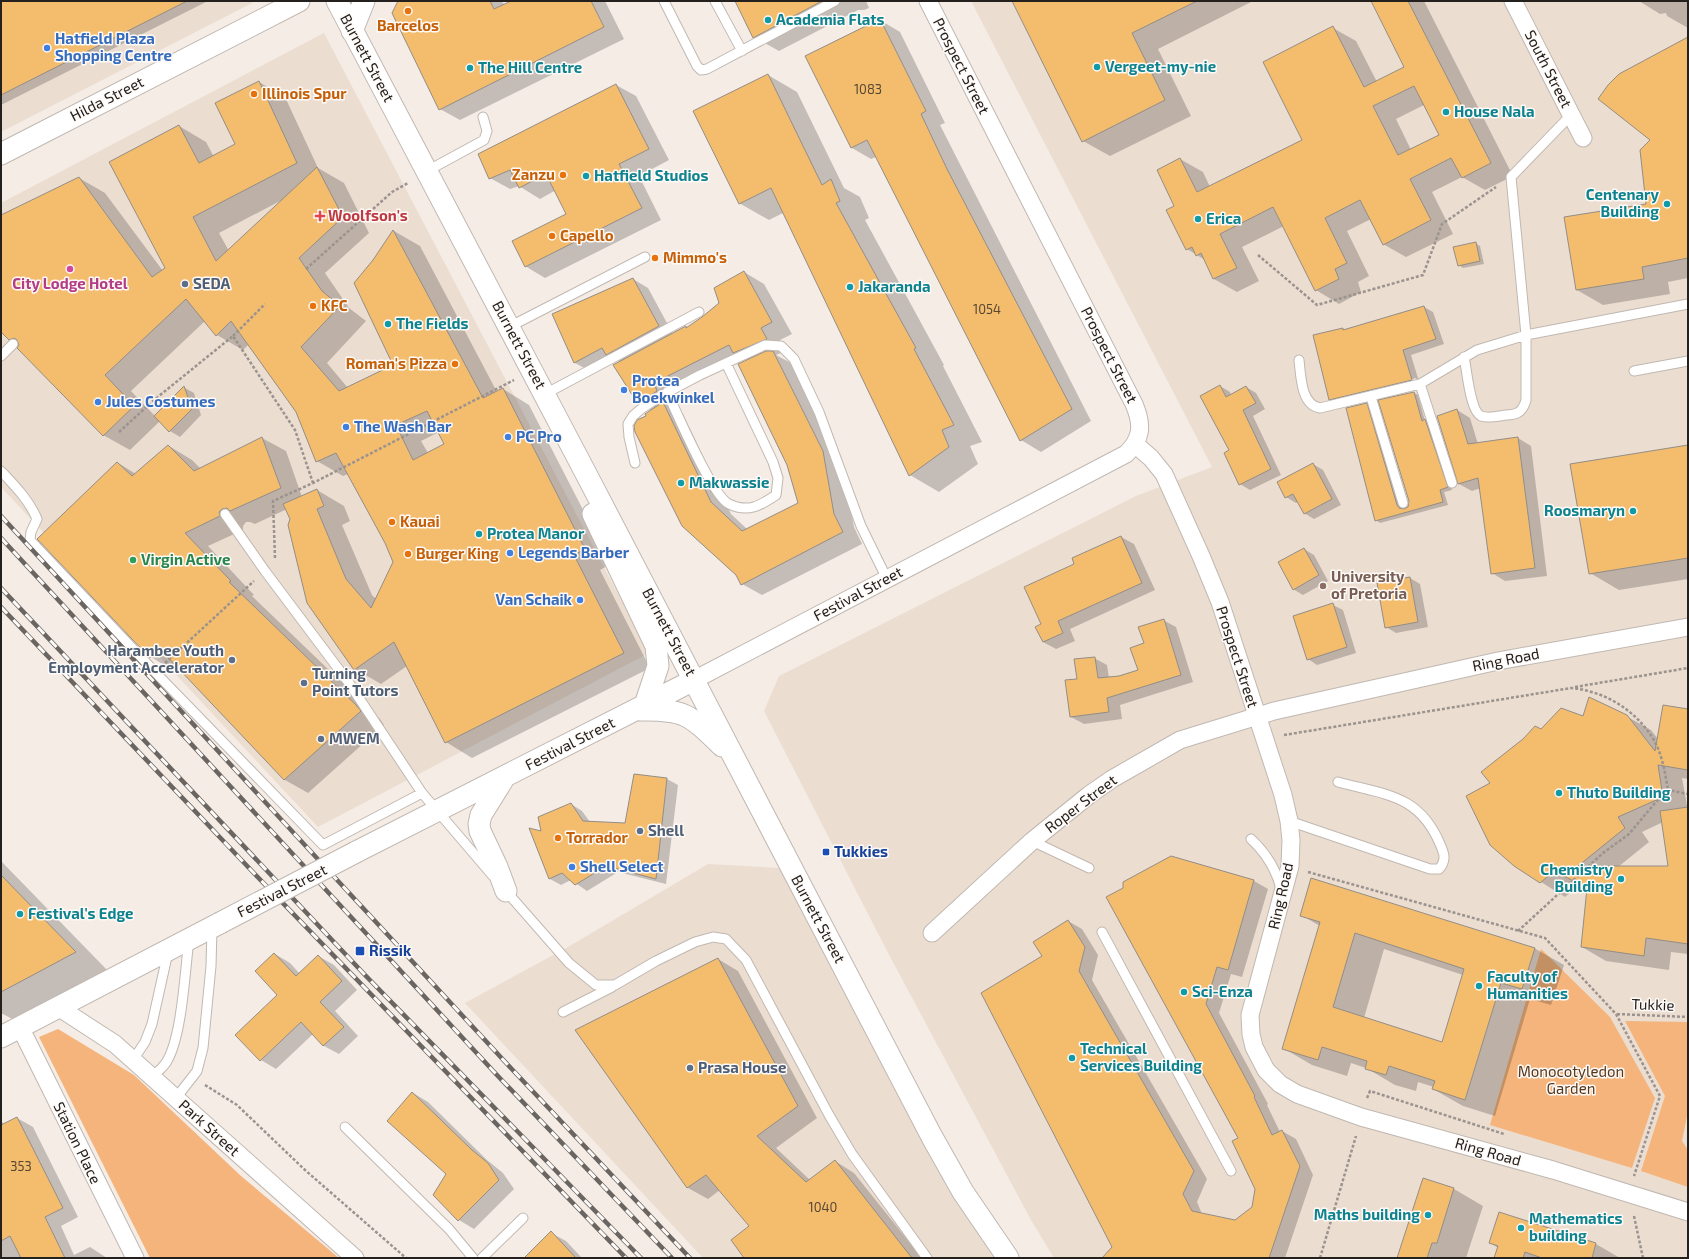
<svg xmlns="http://www.w3.org/2000/svg" width="1689" height="1259" viewBox="0 0 1689 1259" font-family="'Exo 2',sans-serif">
<rect width="100%" height="100%" fill="#f5ece5"/>
<path fill="#ecddd1" d="M1,1h255l-255,131z
M971,1h717v1257h-634l-23,-38 -144,-269 -123,-240 15,-35 357,-180 76,-29z
M324,33l325,620 -331,174 -317,-340v-284z
M708,864l72,4 219,390h-296l-238,-255 103,-56z"/>
<path fill="#f4b47c" d="M1541,949l69,68 45,81 -23,70 -142,-43z
M1625,1021l63,1v89l-6,30 6,9v37l-47,-16 24,-75z
M58,1029l76,46 107,101 98,82h-189l-111,-221z"/>
<path fill="#0003" fill-rule="evenodd" d="M1,1h207l-207,104z
M399,1h102l4,4 8,-4h92l19,38 -164,81 -20,-11z
M736,1h130l3,7 -5,2h-6l-79,41 -25,-14z
M1013,1h240l-95,48 33,67 -81,40 -27,-15z
M1372,1h52l89,175 -28,14 -23,-13 -30,15 21,42 -47,23 -23,-13 -12,-25 -24,12 22,45 -11,6 3,10 -22,12 -23,-14 -32,-64 -42,21 17,34 -22,11 -23,-13 -9,-19 -18,-11 -11,-43 4,-47 23,13 7,15 94,-47 29,-112 23,13 21,41 28,-15zM1424,105l16,30 -29,15 -15,-31z
M1639,1h49v27l-21,-12 -1,-3 -6,1z
M880,20l20,12 45,91 -5,2 151,296 -50,31 -20,-12 -145,-283 -5,2 -19,-11z
M1688,38v240l-20,4 2,12 -67,11 -26,-15 70,-85 4,-65 -31,-65z
M768,75l29,17 47,96 16,9 9,21 -4,2 79,145 -1,1 39,76 -12,4 8,18 -39,28 -29,-17 -127,-262 -14,7 -30,-17z
M259,82l26,15 33,71 26,15 25,50 -44,40 24,35 17,13 -39,42 21,25 46,-22 -20,-105 20,-30 26,15 77,146 6,-3 26,16 82,159 -11,6 50,98 -178,90 -26,-16 -39,-76 -26,18 -26,-15 -68,-160 -32,15 -5,-2h-4l-3,4v4l-35,16 46,49 -2,1 128,123 4,6 -76,68 -23,-13 -107,-113 -4,4 -23,-14 -113,-118 80,-76 18,11 33,-28 23,14 9,9 61,-31 24,13 16,46 15,-7 27,16 6,15 -8,4 30,70 4,4 18,-37 -8,-19 -38,-69 -5,2 -26,-15 -20,-50 -48,-67 -6,6 -26,-15 -12,-14 -74,70 24,25 30,-28 9,5 7,22 -21,22 -10,-6 -10,-10 -30,29 -27,-15 -83,-90 -11,-6 -8,-8v-115l78,-38 26,15 58,78 3,-2 13,-143 27,16 8,15 22,-12zM282,200l-53,51 -10,-18zM439,432l6,12 -17,9 -7,-12z
M616,85l20,11 33,64 -30,16 22,44 -116,58 -20,-12 43,-52 -12,-24 -16,9 -21,-13 -9,3 -20,-11z
M1475,243l5,3 4,18 -21,4 -4,-3z
M744,272l20,12 28,50 -12,6 6,11 -10,4 17,9 49,99 12,64 8,17 -100,51 -20,-11 -95,-167 4,-7 -12,-7 -19,-41 -6,-4 -24,13 -15,-8 58,-84 15,9 25,46 13,-7 2,1 32,-25zM744,358l4,2 40,105 11,39 -52,25 -16,-15 -48,-100 -13,-7 7,-5 -4,-7z
M1424,307l9,5 11,32 -33,11 9,30 -81,19 -9,-5 13,-69 2,1zM1416,378l1,2 -81,19v-2z
M1220,386l10,6 1,3 15,-8 10,6 9,16 -12,7 28,59 -31,15 -10,-6 -10,-33z
M1414,393l4,2 7,26 5,2 22,67 -8,2 4,13 -68,18 -4,-3 -10,-116 5,3 31,101 3,2 3,-3 2,-6z
M1457,410l13,8 8,26 40,-6 13,8 16,130 -42,5 -13,-8 -11,-85 -9,3 -13,-7z
M1688,447v132l-69,11 -29,-17z
M1313,464l10,6 18,35 -27,14 -10,-6 -5,-11 -3,1 -10,-6 -8,-14z
M1121,537l13,7 21,46 -85,39 5,12 -19,8 -13,-7 -1,-17 34,-60z
M1304,549l10,6 14,26 -25,14 -10,-6z
M1410,578l10,6 8,43 -32,6 -10,-6z
M1333,605l10,5 13,43 -39,12 -9,-6z
M1163,620l13,7 17,55 -73,23 2,14 -38,5 -13,-7 7,-38 16,-21 13,7 2,13 30,-7 6,-27z
M1688,710v69l-6,-1 6,33v143l-17,-2 -2,18 -63,-9 -24,-14 6,-58 -9,-4 -14,12 -24,-15 -50,-99 50,-53 42,-13 43,-1 25,14 7,9zM1663,822l7,45h-52l31,-25 -7,-10z
M667,779l11,6 -12,99 -48,-12 -31,19 -16,-11 -10,5 -11,-6 -19,-50 12,4 28,-29 11,7 8,11 36,3z
M1171,858l83,23 14,8 -26,88 -11,-3 -12,39 49,91 -1,1 13,27 2,-1 14,8 17,36 -28,83h-181l9,-11 -70,-291 25,-35 14,8 16,26 -6,25 115,199 -10,23 5,12 33,7 18,-13 4,-19 -18,-51 -116,-250z
M1,861l108,111 -93,49 -15,-8z
M1301,915l233,33 30,17 -13,40 -21,-6 -35,117 -32,-10 -30,-17 1,-2 -16,-5 -2,9 -21,-6 -29,-17 -15,-5 -4,13 -35,-11 -29,-17 37,-122zM1384,949l79,26 -21,68 -78,-25z
M275,954l15,9 10,11 18,-18 16,9 23,25 -22,21 23,25 -19,18 -15,-8 -11,-12 -37,35 -15,-9 18,-65z
M718,959l20,12 79,147 -41,30 34,32 25,-19 19,12 68,85h-177l6,-32 -31,-36 -12,9 -20,-11 -112,-157z
M413,1093l15,9 59,58 16,13 11,16 -40,40 -15,-9 -25,-25 14,-21z
M17,1118l16,9 45,90 -17,9 13,29 16,-8 17,11h-106v-137l3,3z
M1424,1179l30,10 29,17 -17,52h-68z
M1500,1214l96,30 24,14h-125l3,-10 -7,-5z
M551,1233l15,8 16,17h-56z"/>
<path fill="#f4bd6e" stroke="#938d86" fill-rule="evenodd" d="M1,1h186l-186,94z
M398,1h92l4,8 17,-8h80l13,26 -165,83 -47,-97z
M735,1h87l-69,37z
M1012,1h185l-65,32 33,67 -83,42z
M1371,1h37l83,162 -29,15 -11,-20 -41,21 21,41 -48,25 -23,-45 -35,18 22,45 -12,6 4,10 -24,12 -42,-84 -53,27 17,34 -24,11 -12,-26 -5,3 -4,-9 -6,3 -20,-40 8,-4 -17,-36 23,-12 17,34 105,-52 -39,-78 70,-36 31,61 40,-20zM1414,86l25,49 -41,20 -25,-49z
M880,19l46,92 -5,3 26,55 125,240 -52,32 -153,-301 -16,8 -46,-92z
M1688,37v221l-46,9 2,12 -68,11 -12,-73 82,-13 -6,-54 10,-10 -52,-41 10,-14 11,-11z
M768,74l54,111 9,-6 9,22 -4,2 80,145 -2,1 40,76 -12,5 7,17 -40,29 -138,-288 -32,16 -46,-93z
M259,81l38,82 -104,54 23,44 101,-94 26,50 -44,41 23,33 18,15 -39,41 38,44 54,-26 -39,-82 19,-23 20,-30 90,168 20,-10 82,161 -11,6 50,98 -179,90 -51,-101 -40,28 -47,-67 -19,-78 2,-6 -7,-15 34,-15 7,17 -7,3 29,70 25,29 22,-46 -8,-19 -49,-90 -20,9 -20,-50 -65,-91 -15,15 -30,-37 -81,76 29,31 -31,30 -86,-88 2,-3 -2,-5 -3,-2 -5,2 -8,-8v-117l78,-38 73,100 13,-9 -56,-106 70,-37 20,38 36,-19 -20,-41zM427,411l17,33 -31,16 -17,-35z
M616,84l33,65 -30,15 23,44 -117,59 -13,-26 54,-27 -20,-40 -27,14 -9,-18 -21,9 -11,-25z
M1476,242l4,19 -22,5 -5,-19z
M744,271l28,51 -11,6 6,11 -34,14 -4,-8 -75,38 3,8 -19,13 -25,-39 73,-39v2l16,-11 17,-14 -5,-15z
M633,278l26,48 -53,29 -4,-7 -28,15 -22,-49z
M1424,306l12,33 -33,11 9,30 -83,20 -16,-65 30,-7v2z
M766,351h7l50,100 11,63 9,18 -102,53 -5,-10 -54,-49 -47,-94 -1,-6 3,-6 9,-4 -1,-2 18,-12 48,100 31,29 56,-28 -11,-38 -49,-101z
M1220,385l6,12 20,-11 10,17 -13,7 28,59 -32,16 -15,-32 5,-3 -29,-54z
M184,386l8,23 -23,23 -15,-16z
M1414,392l8,29 3,-2 23,68 -8,3 3,12 -68,19 -29,-113 21,-5 30,102 2,3 5,1 4,-2 1,-6 -31,-101z
M1457,409l11,35 50,-7 17,131 -44,6 -13,-96 -20,6 -21,-68z
M262,437l19,51 -51,23 -3,-3 -5,1 -3,3 1,4 -35,17 46,48 -2,1 127,123 5,6 -77,69 -124,-131 -10,9 -113,-119 80,-77 15,14 36,-31 26,26z
M1688,445v113l-99,16 -19,-110z
M1313,463l19,36 -28,15 -11,-20 -8,4 -8,-16z
M1121,536l21,47 -84,38 5,12 -20,9 -8,-15 6,-3 -17,-37 50,-23 -2,-6z
M1304,548l15,27 -26,15 -15,-28z
M1410,577l8,45 -33,6 -8,-45z
M1333,603l14,44 -40,13 -14,-44z
M1164,619l17,56 -74,23 2,14 -39,5 -5,-37 12,-1 -3,-20 21,-2 3,21 21,-2 19,-6 -8,-22 14,-5 -6,-16z
M1589,697l38,18 28,36 8,-46 25,4v61l-30,-5 5,32 -45,20 7,11 -47,38h90l-8,-55 28,-4v137l-42,-6 -2,18 -63,-9 6,-59 -33,-17 -14,12 -26,-17 -24,-21 -24,-49 24,-13 -9,-11 42,-33 12,-13 6,3 20,-21 22,8z
M634,774l33,4 -11,101 -50,-13 -31,19 -13,-12 -13,6 -20,-51 12,3 -3,-14 33,-14 12,18 42,2z
M1171,856l83,24 -26,90 -11,-3 -11,37 49,92 -1,1 18,38 10,-5 18,36 -31,92h-167l10,-11 -131,-254 61,-37 -9,-14 35,-22 17,27 -6,24 115,200 -11,23 9,17 43,9 17,-13 3,-18 -23,-48 6,-3 -132,-241 17,-9v-6z
M1,875l75,77 -75,40z
M1311,878l224,70 -13,41 -21,-6 -36,117 -33,-11 3,-8 -46,-15 -3,9 -21,-6 2,-8 -45,-14 -4,13 -36,-11 38,-127 -20,-6zM1355,933l109,36 -22,73 -109,-35z
M274,953l22,23 22,-21 24,26 -22,21 24,25 -21,19 -22,-24 -41,39 -25,-26 42,-40 -22,-24z
M718,958l80,148 -41,30 49,46 29,-22 77,98h-168l-13,-18 18,-14 -43,-51 -19,13 -112,-158z
M412,1092l60,58 16,13 11,17 -41,41 -25,-26 13,-21 -59,-53z
M17,1117l46,91 -18,9 20,41h-44l-11,-22 -9,5v-116z
M1423,1178l31,10 -17,55h-5l-5,15h-30z
M1499,1212l97,31 -4,15h-50l-17,-6 -2,6h-29l4,-12 -9,-3z
M551,1231l25,27h-52z"/>
<g fill="none" stroke-linecap="round" stroke-linejoin="round">
<defs>
<path id="service" d="M664,1l33,65 4,4 6,-1 128,-68
M715,1l27,50
M1571,115l-60,62 15,158 162,-31
M427,171l57,-31 3,-9 -4,-14
M509,327l136,-70
M1,356l12,-12
M1299,360c2,17 2,45 21,48l100,-24 57,-34 49,-15v65c-3,11 -8,15 -20,15 -7,1 -18,4 -25,1 -11,-5 -14,-46 -17,-59
M1634,371l54,-10
M1420,384l32,99
M667,392c10,21 45,104 62,112 19,9 31,2 47,-9l2,-17 -5,-16 -47,-99
M545,394l154,-82
M1371,397l32,106
M635,463l-6,-26 -1,-13 5,-8 8,-7 21,-14 38,-20 65,-30 16,1 13,13 25,53 42,114 26,53
M1,471c14,15 28,29 36,48l-6,13 -1,8 125,132 168,173 99,-52
M225,514l40,57 84,112 73,110 71,83
M1289,821l141,48h9c8,-9 5,-16 1,-25 -21,-50 -55,-49 -102,-62
M1251,839c15,14 25,29 30,50
M1032,841l57,27
M505,890l64,73 27,22h19l41,-24 39,-19 18,-5 13,2 20,21 83,155 23,39 75,104
M1102,932l129,239
M563,1012l49,-25
M133,1060l12,-18 7,-18 16,-72
M152,1077c5,-5 12,-10 15,-16 15,-25 18,-90 22,-122
M176,1098l21,-27 6,-23 8,-82 1,-37
M345,1127l104,102 24,29
M482,1258l41,-40"/>
<path id="minor" d="M1513,1l70,137
M1136,445l15,13 13,16 37,82 19,46 63,193 6,26 2,19 -1,26 -40,149 1,19 3,13 12,23 14,14 17,10 64,23 192,53 135,42
M694,680l432,-226c16,-15 17,-29 8,-50l-206,-403
M932,933l100,-92 57,-46 23,-16 68,-39 94,-29 224,-50 190,-34
M58,1007l57,37 240,214
M20,1027l115,231"/>
<path id="tertiary" d="M337,1l245,465 350,671 31,55 45,66
M352,31l12,-30
M1,154l298,-153
M593,514l63,132 2,20 -13,39
M640,710c45,-1 50,5 82,36
M504,778l-23,37 -2,9 1,7 17,36 9,24
M356,852l338,-172
M1,1037l219,-114"/>
</defs>
<use href="#service" stroke="#c0b8b1" stroke-width="11"/>
<use href="#minor" stroke="#c0b8b1" stroke-width="19"/>
<use href="#tertiary" stroke="#c0b8b1" stroke-width="23"/>
<path stroke="#9a938e" stroke-width="2.5" stroke-dasharray="3 2" stroke-linecap="butt" d="M1258,255l59,50 106,-30 19,-51 54,-37
M306,269l86,-77 16,-9
M233,336l32,-32
M119,432l35,-32 79,-64 62,94 18,53
M275,558l-2,-57 40,-18 201,-103
M165,663l89,-82
M1575,687l113,-19
M1284,735l287,-47c33,3 63,21 81,49 10,15 13,36 16,53
M1308,872l237,66 71,76 44,82 -26,80
M1518,931l85,-78 26,-19 26,-31 13,-13 20,4
M1617,1014l71,3
M205,1085l32,20 68,65 101,88
M1367,1098l3,-7 134,43
M1634,1216l9,42
M1320,1258l36,-122"/>
<use href="#service" stroke="#fff" stroke-width="9"/>
<use href="#minor" stroke="#fff" stroke-width="17"/>
<use href="#tertiary" stroke="#fff" stroke-width="21"/>
<defs>
<path id="rail" d="M1,516l507,549 182,193
M1,538l495,536 176,184
M1,588l364,387 276,283
M1,607l249,262 376,389"/>
</defs>
<use href="#rail" stroke="#6a6561" stroke-width="4.5"/>
<use href="#rail" stroke="#fefaf7" stroke-width="3" stroke-dasharray="9" stroke-linecap="butt"/>
<defs>
<path id="tertiary-bridge" d="M220,923l136,-71"/>
</defs>
<use href="#tertiary-bridge" stroke="#c0b8b1" stroke-width="23" stroke-linecap="butt"/>
<use href="#tertiary-bridge" stroke="#fff" stroke-width="21"/>
</g>
<g fill="#e8710a" stroke="#fefaf7" stroke-width="1.5">
<circle cx="408" cy="11" r="4"/>
<circle cx="254" cy="94" r="4"/>
<circle cx="563" cy="175" r="4"/>
<circle cx="552" cy="236" r="4"/>
<circle cx="655" cy="258" r="4"/>
<circle cx="313" cy="306" r="4"/>
<circle cx="455" cy="364" r="4"/>
<circle cx="392" cy="522" r="4"/>
<circle cx="408" cy="554" r="4"/>
<circle cx="558" cy="838" r="4"/>
</g>
<g fill="#0f9aa8" stroke="#fefaf7" stroke-width="1.5">
<circle cx="768" cy="20" r="4"/>
<circle cx="1097" cy="67" r="4"/>
<circle cx="470" cy="68" r="4"/>
<circle cx="1446" cy="112" r="4"/>
<circle cx="586" cy="176" r="4"/>
<circle cx="1667" cy="204" r="4"/>
<circle cx="1198" cy="219" r="4"/>
<circle cx="850" cy="287" r="4"/>
<circle cx="388" cy="324" r="4"/>
<circle cx="681" cy="483" r="4"/>
<circle cx="1633" cy="511" r="4"/>
<circle cx="479" cy="534" r="4"/>
<circle cx="1559" cy="793" r="4"/>
<circle cx="1621" cy="879" r="4"/>
<circle cx="20" cy="914" r="4"/>
<circle cx="1479" cy="986" r="4"/>
<circle cx="1184" cy="992" r="4"/>
<circle cx="1072" cy="1058" r="4"/>
<circle cx="1428" cy="1215" r="4"/>
<circle cx="1521" cy="1228" r="4"/>
</g>
<g fill="#3f7fe0" stroke="#fefaf7" stroke-width="1.5">
<circle cx="47" cy="48" r="4"/>
<circle cx="624" cy="390" r="4"/>
<circle cx="98" cy="402" r="4"/>
<circle cx="346" cy="427" r="4"/>
<circle cx="508" cy="437" r="4"/>
<circle cx="510" cy="553" r="4"/>
<circle cx="580" cy="600" r="4"/>
<circle cx="572" cy="867" r="4"/>
</g>
<path fill="#e0444e" stroke="#fefaf7" stroke-width="1.5" d="M318 210h4v4h4v4h-4v4h-4v-4h-4v-4h4z"/>
<circle fill="#d1479c" stroke="#fefaf7" stroke-width="1.5" cx="70" cy="269" r="4"/>
<g fill="#5c6f8a" stroke="#fefaf7" stroke-width="1.5">
<circle cx="185" cy="284" r="4"/>
<circle cx="232" cy="660" r="4"/>
<circle cx="304" cy="683" r="4"/>
<circle cx="321" cy="739" r="4"/>
<circle cx="640" cy="831" r="4"/>
<circle cx="690" cy="1068" r="4"/>
</g>
<circle fill="#2e9e5b" stroke="#fefaf7" stroke-width="1.5" cx="133" cy="560" r="4"/>
<circle fill="#8d6e63" stroke="#fefaf7" stroke-width="1.5" cx="1323" cy="586" r="4"/>
<g fill="#1a4fb4" stroke="#fefaf7" stroke-width="1.5">
<rect x="822" y="848" width="8" height="8" rx="2"/>
<rect x="355" y="946" width="10" height="10" rx="2"/>
</g>
<g text-anchor="middle" stroke-width="3" stroke-linejoin="round" paint-order="stroke">
<g font-size="13" fill="#574732">
<text x="868" y="94">1083</text>
<text x="987" y="314">1054</text>
<text x="21" y="1171">353</text>
<text x="823" y="1212">1040</text>
</g>
<g font-size="15" font-weight="bold" fill="#0d838f" stroke="#fefaf7" text-anchor="start">
<text x="776" y="25">Academia Flats</text>
<text x="1105" y="72">Vergeet-my-nie</text>
<text x="478" y="73">The Hill Centre</text>
<text x="1454" y="117">House Nala</text>
<text x="594" y="181">Hatfield Studios</text>
<text x="1659" y="200" text-anchor="end">Centenary<tspan x="1659" dy="17">Building</tspan></text>
<text x="1206" y="224">Erica</text>
<text x="858" y="292">Jakaranda</text>
<text x="396" y="329">The Fields</text>
<text x="689" y="488">Makwassie</text>
<text x="1625" y="516" text-anchor="end">Roosmaryn</text>
<text x="487" y="539">Protea Manor</text>
<text x="1567" y="798">Thuto Building</text>
<text x="1613" y="875" text-anchor="end">Chemistry<tspan x="1613" dy="17">Building</tspan></text>
<text x="28" y="919">Festival's Edge</text>
<text x="1487" y="982">Faculty of<tspan x="1487" dy="17">Humanities</tspan></text>
<text x="1192" y="997">Sci-Enza</text>
<text x="1080" y="1054">Technical<tspan x="1080" dy="17">Services Building</tspan></text>
<text x="1420" y="1220" text-anchor="end">Maths building</text>
<text x="1529" y="1224">Mathematics<tspan x="1529" dy="17">building</tspan></text>
</g>
<g font-size="15" font-weight="bold" fill="#c56008" stroke="#fefaf7" text-anchor="start">
<text x="408" y="31" text-anchor="middle">Barcelos</text>
<text x="262" y="99">Illinois Spur</text>
<text x="555" y="180" text-anchor="end">Zanzu</text>
<text x="560" y="241">Capello</text>
<text x="663" y="263">Mimmo's</text>
<text x="321" y="311">KFC</text>
<text x="447" y="369" text-anchor="end">Roman's Pizza</text>
<text x="400" y="527">Kauai</text>
<text x="416" y="559">Burger King</text>
<text x="566" y="843">Torrador</text>
</g>
<g font-size="15" font-weight="bold" fill="#366cbe" stroke="#fefaf7" text-anchor="start">
<text x="55" y="44">Hatfield Plaza<tspan x="55" dy="17">Shopping Centre</tspan></text>
<text x="632" y="386">Protea<tspan x="632" dy="17">Boekwinkel</tspan></text>
<text x="106" y="407">Jules Costumes</text>
<text x="354" y="432">The Wash Bar</text>
<text x="516" y="442">PC Pro</text>
<text x="518" y="558">Legends Barber</text>
<text x="572" y="605" text-anchor="end">Van Schaik</text>
<text x="580" y="872">Shell Select</text>
</g>
<g font-size="15" fill="#23201e" stroke="#fefaf7">
<text transform="translate(367 58) rotate(62)" y="5">Burnett Street</text>
<text transform="translate(961 66) rotate(63)" y="5">Prospect Street</text>
<text transform="translate(1548 69) rotate(63)" y="5">South Street</text>
<text transform="translate(107 99) rotate(-27)" y="5">Hilda Street</text>
<text transform="translate(519 345) rotate(62)" y="5">Burnett Street</text>
<text transform="translate(1109 355) rotate(63)" y="5">Prospect Street</text>
<text transform="translate(858 594) rotate(-28)" y="5">Festival Street</text>
<text transform="translate(669 632) rotate(62)" y="5">Burnett Street</text>
<text transform="translate(1237 657) rotate(72)" y="5">Prospect Street</text>
<text transform="translate(1506 660) rotate(-11)" y="5">Ring Road</text>
<text transform="translate(570 744) rotate(-27)" y="5">Festival Street</text>
<text transform="translate(1081 804) rotate(-37)" y="5">Roper Street</text>
<text transform="translate(282 891) rotate(-27)" y="5">Festival Street</text>
<text transform="translate(1281 896) rotate(-77)" y="5">Ring Road</text>
<text transform="translate(818 919) rotate(62)" y="5">Burnett Street</text>
<text transform="translate(1653 1005) rotate(2)" y="5">Tukkie</text>
<text transform="translate(209 1128) rotate(42)" y="5">Park Street</text>
<text transform="translate(77 1143) rotate(64)" y="5">Station Place</text>
<text transform="translate(1488 1152) rotate(16)" y="5">Ring Road</text>
</g>
<g font-size="15" font-weight="bold" fill="#be3a42" stroke="#fefaf7" text-anchor="start">
<text x="328" y="221">Woolfson's</text>
</g>
<g font-size="15" font-weight="bold" fill="#b23c85" stroke="#fefaf7">
<text x="70" y="289">City Lodge Hotel</text>
</g>
<g font-size="15" font-weight="bold" fill="#4e5e75" stroke="#fefaf7" text-anchor="start">
<text x="193" y="289">SEDA</text>
<text x="224" y="656" text-anchor="end">Harambee Youth<tspan x="224" dy="17">Employment Accelerator</tspan></text>
<text x="312" y="679">Turning<tspan x="312" dy="17">Point Tutors</tspan></text>
<text x="329" y="744">MWEM</text>
<text x="648" y="836">Shell</text>
<text x="698" y="1073">Prasa House</text>
</g>
<g font-size="15" font-weight="bold" fill="#27864d" stroke="#fefaf7" text-anchor="start">
<text x="141" y="565">Virgin Active</text>
</g>
<g font-size="15" font-weight="bold" fill="#785e54" stroke="#fefaf7" text-anchor="start">
<text x="1331" y="582">University<tspan x="1331" dy="17">of Pretoria</tspan></text>
</g>
<g font-size="15" font-weight="bold" fill="#164399" stroke="#fefaf7" text-anchor="start">
<text x="834" y="857">Tukkies</text>
<text x="369" y="956">Rissik</text>
</g>
<g font-size="15" fill="#55371c" stroke="#fefaf7">
<text x="1571" y="1077">Monocotyledon<tspan x="1571" dy="17">Garden</tspan></text>
</g>
</g>
<rect width="1689" height="1259" fill="none" stroke="#23201e" stroke-width="4"/>
</svg>
